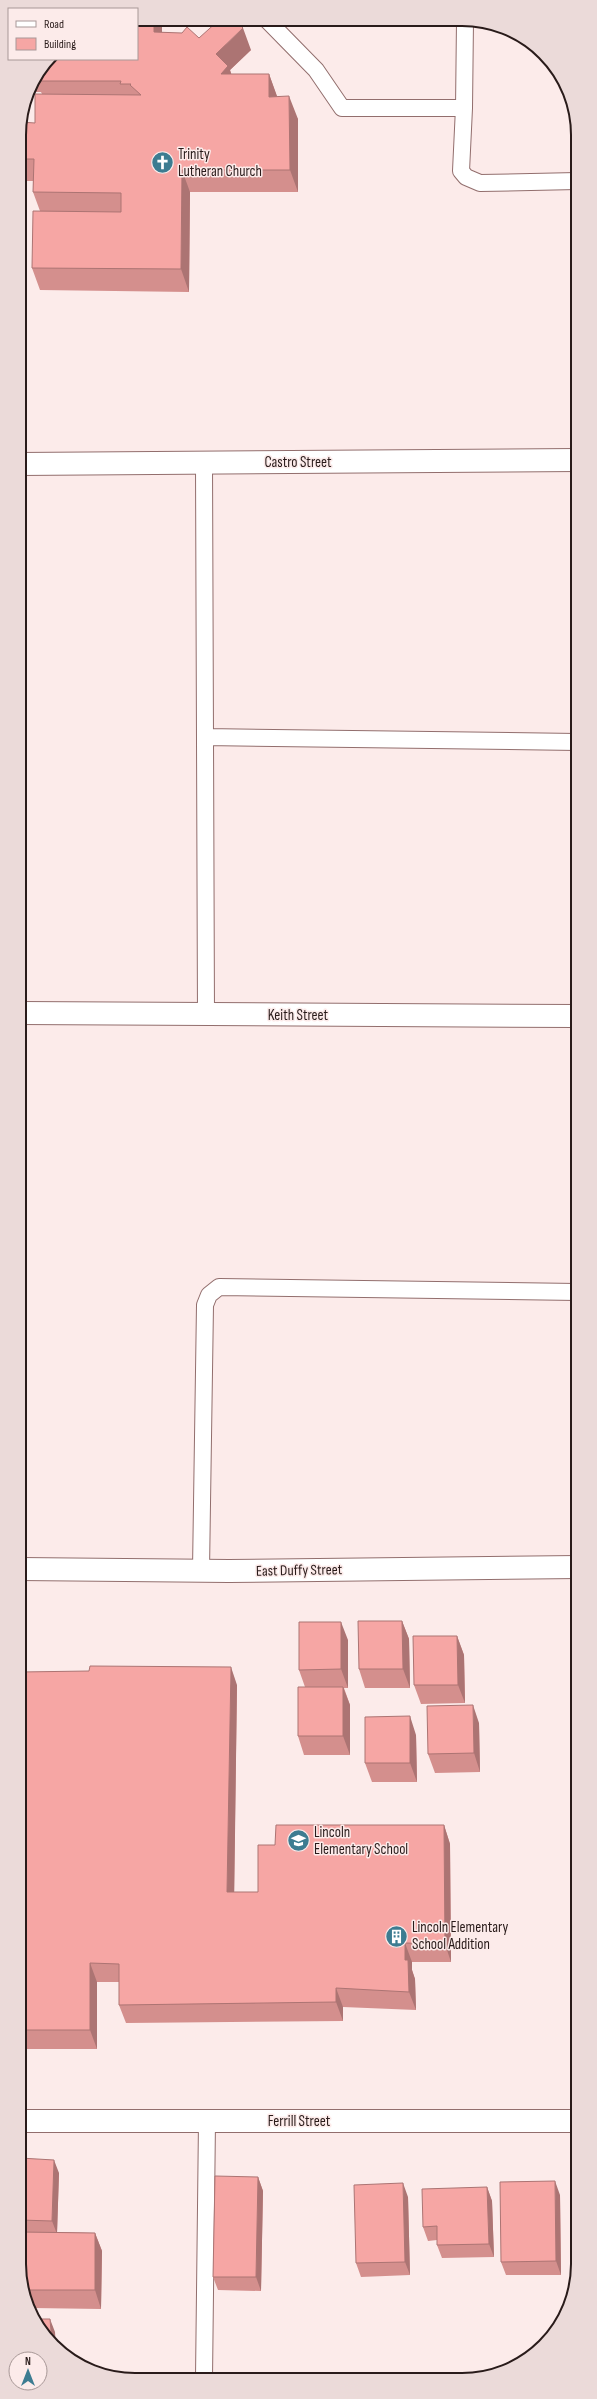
<svg xmlns="http://www.w3.org/2000/svg" width="597" height="2399" viewBox="0 0 597 2399" font-family="'Sofia Sans Condensed',sans-serif">
<rect width="100%" height="100%" fill="#fcebea"/>
<g fill="none" stroke-linecap="round" stroke-linejoin="round">
<defs>
<path id="lane" d="M267,20l49,50 26,38h122l1,-87
M464,108l-3,63 5,6 14,6 97,-2
M204,463l2,551
M205,737l372,5
M201,1570l4,-265 4,-10 10,-8 358,5
M204,2378l3,-257"/>
<path id="street" d="M19,464l558,-4
M20,1013l557,3
M20,1569l209,2 349,-4
M20,2121h558"/>
</defs>
<use href="#lane" stroke="#926e6d" stroke-width="18"/>
<use href="#street" stroke="#926e6d" stroke-width="24"/>
<use href="#lane" stroke="#fff" stroke-width="16"/>
<use href="#street" stroke="#fff" stroke-width="22"/>
</g>
<path fill="#d48f8d" d="M137,19h25v13l37,6 52,12 -21,20 1,4h38l8,23 21,22v73h-108l-1,100 -149,-2 -8,-22 8,-57 -7,-19v-11h-6l-8,-21v-11l16,-26 7,-29 -1,-2h-5l-4,-10 17,-23z
M402,1621l7,18 1,49h-45l-6,-19z
M457,1636l7,19 1,48 -44,1 -7,-19z
M348,1640v48h-4l6,17v50h-46l-6,-19 7,-49 -6,-17z
M20,1672l217,13 -3,207h24l17,-47 169,-20 6,19 1,118h-39v8l3,9 1,31 -73,-3v14l-217,2 -7,-18v-23h-22v67h-77z
M479,1723l1,49 -45,1 -7,-19z
M416,1735l1,47h-45l-7,-19z
M20,2158l39,15 -2,59 38,1 7,18 -1,58 -68,-1 -13,-29z
M258,2177l5,14 -2,100 -43,-1 -5,-13z
M487,2187l5,14 2,56 -52,1 -5,-13v-5l-9,1 -5,-14z
M560,2195l1,80h-55l-5,-13z
M408,2197l2,78 -49,2 -5,-14z"/>
<path fill="#ac7473" d="M154,19h8v35l-8,-22z
M243,28l8,22 -21,20 6,18 -15,-14 -5,-20z
M269,74l8,22v23l-8,-22z
M289,96l9,23v73l-8,-22z
M182,170l8,22 -1,100 -8,-23z
M402,1621l7,18 1,49 -7,-19z
M341,1622l7,18v48l-7,-19z
M457,1636l7,19 1,48 -7,-18z
M231,1667l6,18 -3,225 -7,-18z
M343,1687l7,18v50l-7,-19z
M473,1705l6,18 1,49 -6,-19z
M410,1716l6,19 1,47 -7,-19z
M444,1825l6,19 1,118 -6,-18z
M405,1943l7,19v8l3,9 1,31 -7,-18 -4,-32z
M90,1963l7,19v67l-7,-19z
M336,1988l7,19v14l-7,-19z
M54,2160l5,13 -2,61 -5,-13z
M258,2177l5,14 -2,100 -5,-14z
M555,2181l5,14 1,80 -5,-14z
M403,2183l5,14 2,78 -5,-13z
M487,2187l5,14 2,56 -5,-13z
M95,2233l7,18 -1,58 -6,-19z
M50,2319l5,13 1,15 -4,-3z"/>
<path fill="#f6a6a4" stroke="#ac7473" d="M137,19h17v13l28,1 5,-6 12,11 20,-18h16l8,8 -27,26 12,12 -7,8h48v23l20,-1 1,74h-108l-1,99 -149,-1 1,-57 88,1v-19l-88,-1 1,-33h-15v-10l2,-27 14,1v-29l106,1 -11,-10 1,-1h-11l1,-3h-84v-6l12,-16h88z
M358,1621h44l1,48h-44z
M299,1622h42v47l-42,1z
M413,1636h44l1,49h-44z
M90,1666l141,1 -4,225h31v-47h17l1,-20h168l1,119 -40,-1v17h3l1,32 -73,-4v14l-217,3v-41l-29,-1v67h-70v-358l69,-1z
M298,1687h45v49h-45z
M473,1705l1,48 -46,1 -1,-48z
M410,1716v47h-45v-46z
M20,2158l34,2 -2,61 -32,-1z
M215,2176l43,1 -2,100h-43z
M555,2181l1,80 -55,1 -1,-80z
M403,2183l2,79 -49,1 -2,-78z
M487,2187l2,57 -52,1v-19l-14,1 -1,-38z
M577,2203h1v43h-2z
M20,2232l75,1v57h-70l-5,-11z
M38,2319h12l2,25 -4,-3z"/>
<defs>
<symbol id="church-disc" viewBox="-11 -11 22 22"><circle r="9.5" fill="#3d7c91" stroke="#fcebea"/><path d="M-1.2-6h2.4v3.5h3.3v2.4h-3.3V6h-2.4V-.1h-3.3v-2.4h3.3Z" fill="#fff"/></symbol>
<symbol id="school-disc" viewBox="-11 -11 22 22"><circle r="9.5" fill="#3d7c91" stroke="#fcebea"/><path d="M0-5L7-2L0 1L-7-2ZM-4 1L0 2.5L4 1V4Q0 6-4 4Z" fill="#fff"/></symbol>
<symbol id="building-disc" viewBox="-11 -11 22 22"><circle r="9.5" fill="#3d7c91" stroke="#fcebea"/><path d="M-4-6H4V6H1V3H-1V6H-4ZM-2.5-4.3h1.7v1.8h-1.7ZM.8-4.3h1.7v1.8H.8ZM-2.5-1h1.7V.8h-1.7ZM.8-1h1.7V.8H.8Z" fill="#fff"/></symbol>
</defs>
<g fill-rule="evenodd">
<use href="#church-disc" x="150" y="150" width="25" height="25"/>
<use href="#school-disc" x="286" y="1828" width="25" height="25"/>
<use href="#building-disc" x="384" y="1924" width="25" height="25"/>
</g>
<g text-anchor="middle" stroke-width="3" stroke-linejoin="round" paint-order="stroke">
<g font-size="15" fill="#291b1a" stroke="#fcebea" text-anchor="start">
<text x="178" y="159">Trinity<tspan x="178" dy="17">Lutheran Church</tspan></text>
<text x="314" y="1837">Lincoln<tspan x="314" dy="17">Elementary School</tspan></text>
<text x="412" y="1932">Lincoln Elementary<tspan x="412" dy="17">School Addition</tspan></text>
</g>
<g font-size="15" fill="#291b1a" stroke="#fcebea">
<text x="298" y="467">Castro Street</text>
<text x="298" y="1020">Keith Street</text>
<text transform="translate(299 1570) rotate(-1)" y="5">East Duffy Street</text>
<text x="299" y="2126">Ferrill Street</text>
</g>
</g>
<path d="M0 0H597V2399H0ZM135 26H462A109 109 0 0 1 571 135V2264A109 109 0 0 1 462 2373H135A109 109 0 0 1 26 2264V135A109 109 0 0 1 135 26Z" fill="#ebdad9" fill-rule="evenodd"/>
<path fill="none" stroke="#291b1a" stroke-width="2" d="M135 26H462A109 109 0 0 1 571 135V2264A109 109 0 0 1 462 2373H135A109 109 0 0 1 26 2264V135A109 109 0 0 1 135 26Z"/>
<rect x="8" y="8" width="130" height="52" fill="#fcebea" stroke="#a89897"/>
<rect x="16" y="21" width="20" height="6" fill="#ffffff" stroke="#a89897"/>
<text x="44" y="28" font-size="12" fill="#291b1a">Road</text>
<rect x="16" y="38" width="20" height="12" fill="#f6a6a4" stroke="#a89897"/>
<text x="44" y="48" font-size="12" fill="#291b1a">Building</text>
<g transform="translate(28 2371)"><circle r="19" fill="#fcebea" stroke="#a89897"/>
<path d="M0-3L7 15L0 10L-7 15Z" fill="#3d7c91"/>
<text y="-6" font-size="11" font-weight="bold" text-anchor="middle" fill="#291b1a">N</text>
</g>
</svg>
